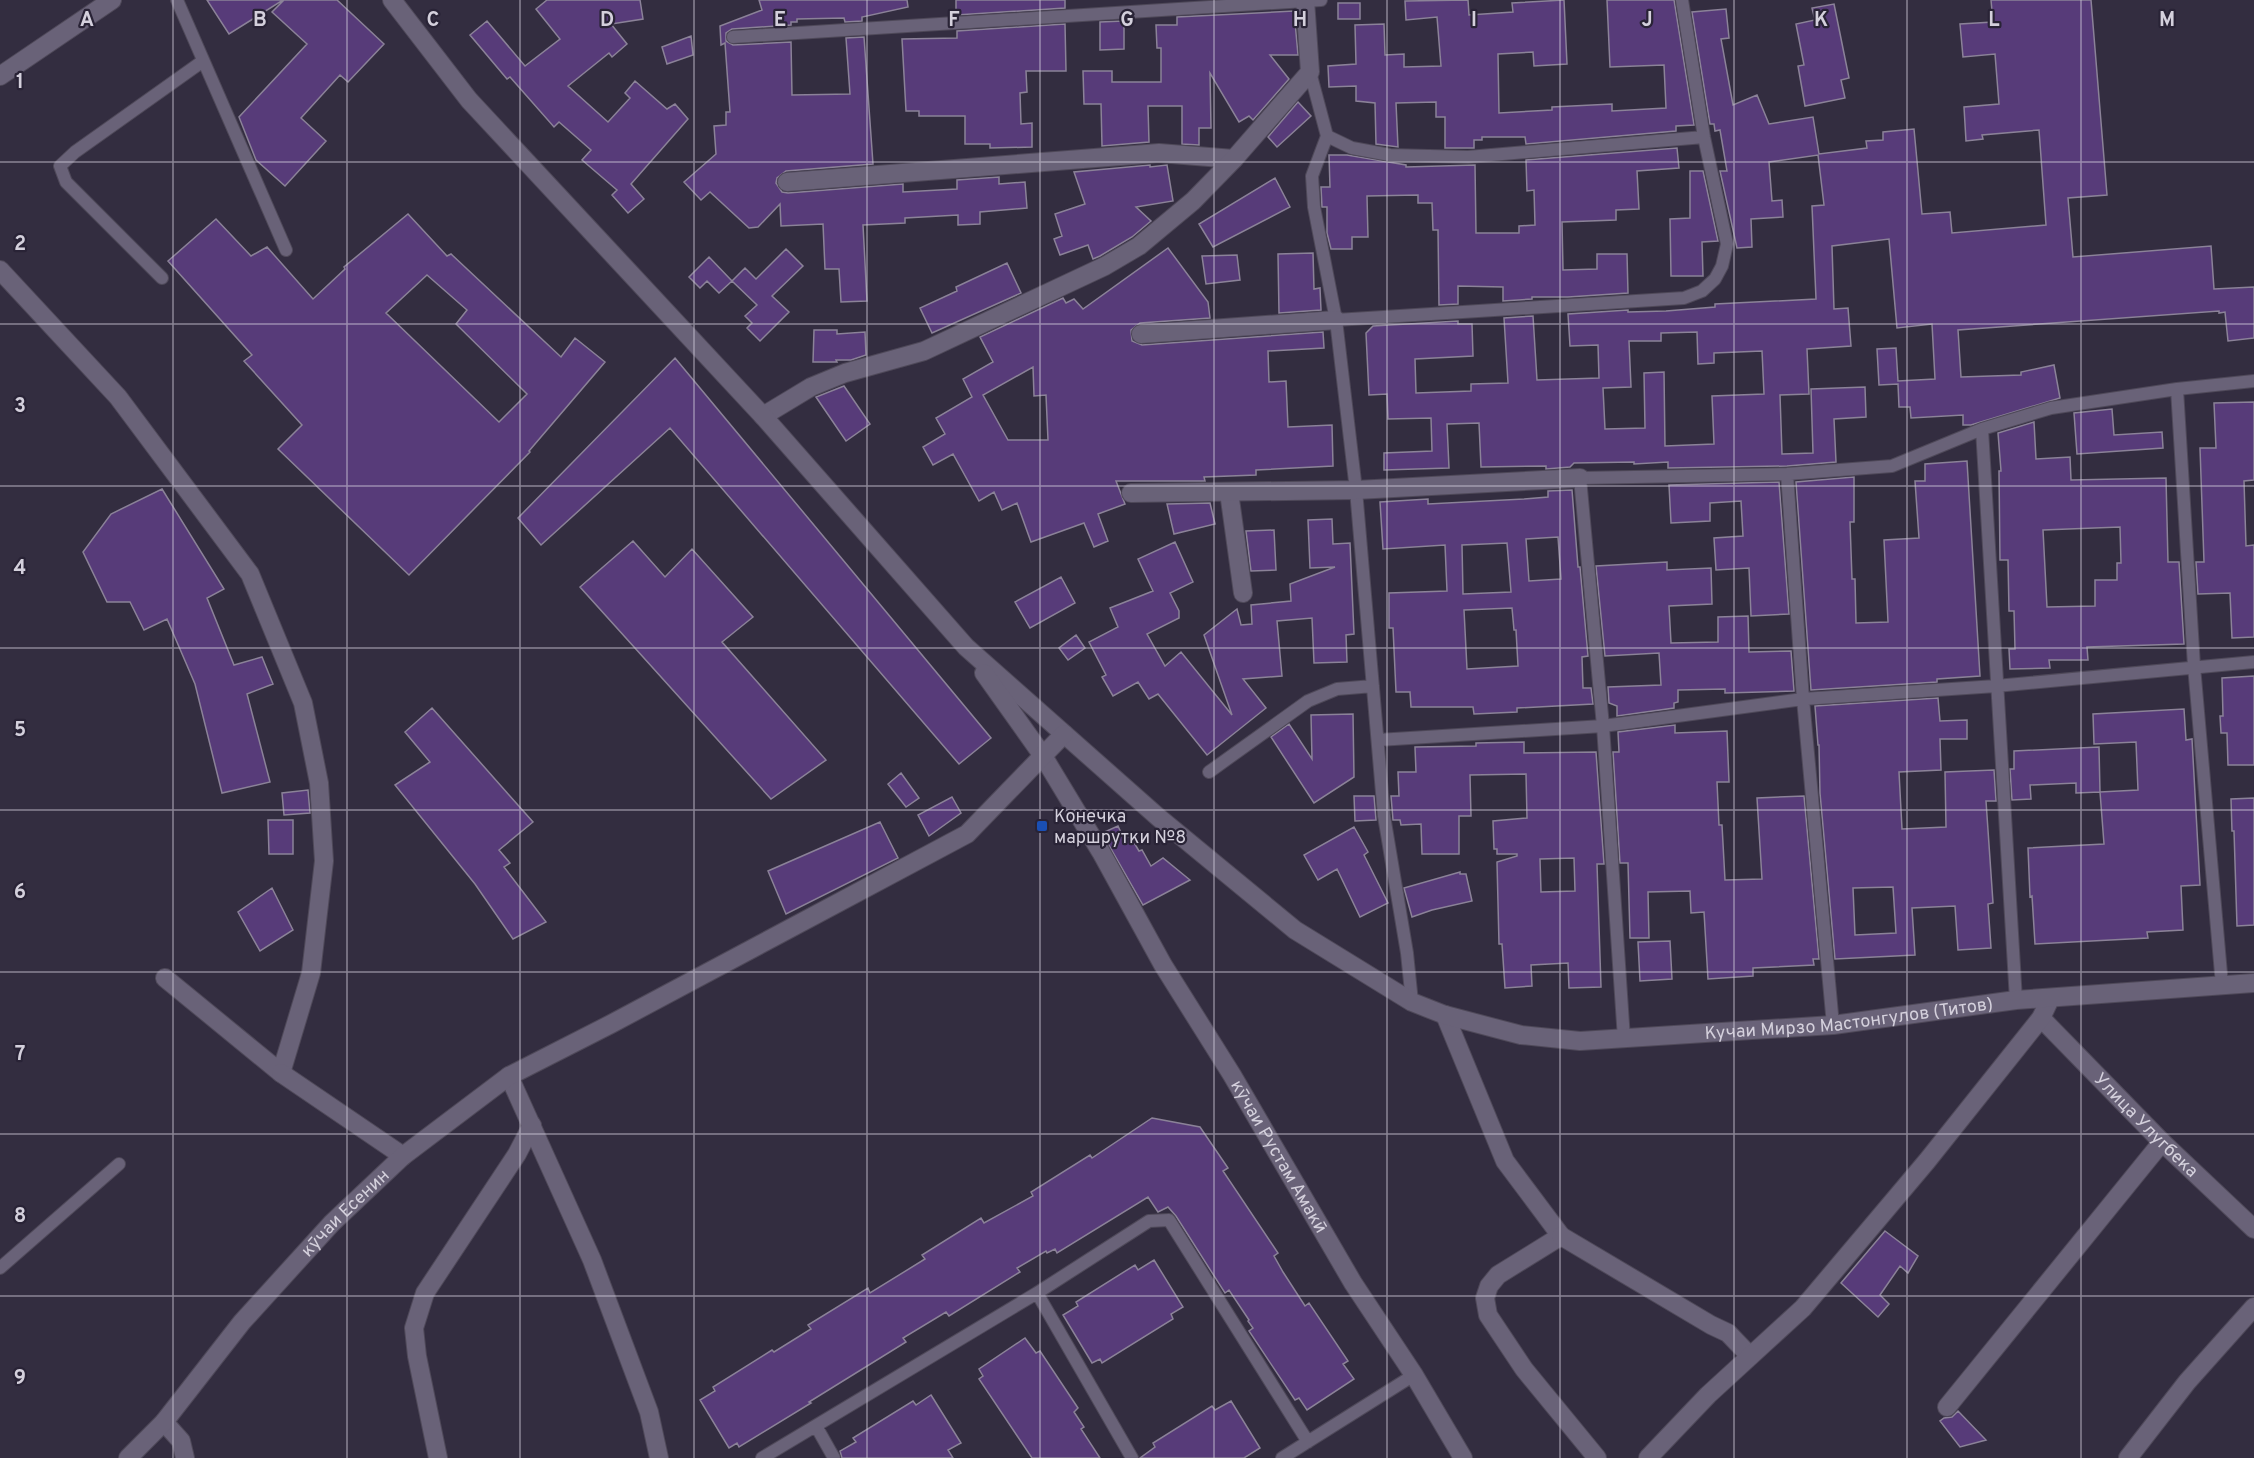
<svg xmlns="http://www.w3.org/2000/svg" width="2254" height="1458" viewBox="0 0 2254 1458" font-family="Overpass,sans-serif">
<rect width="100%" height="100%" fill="#332d40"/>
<path fill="#573b79" stroke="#8b8298" stroke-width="1.5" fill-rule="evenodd" d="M207,0h76l-54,34z
M284,0h53l47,44 -36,38 -8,-7 -39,43 25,23 -41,45 -29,-26 -17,-43 68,-73 -35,-32z
M547,0h93l3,19 -32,5 16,20 -15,13 -3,-4 -41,33 40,36 22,-24 -5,-5 10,-12 32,28 8,-5 13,15 -57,65 13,15 -16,14 -16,-18 5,-5 -35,-30 9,-10 -32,-28 -5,5 -44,-50 -3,2 -37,-44 17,-14 38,45 35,-27 -24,-30z
M759,0h148l1,7 -46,10v4l-17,1 -1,-4 -47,1v3h-6v3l-59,4 -6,4v8l7,4 58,-3 1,53 58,-1 -4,-56 18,-1 9,127 -87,7 -9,7 -1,5 6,9 6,1 115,-9v8l54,-3v-9l42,-3v7l26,-2 2,26 -47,4v12l-22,1v-10l-53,3v5l-42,2 4,76 -26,1 -2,-33h-14l-2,-45 -42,2 -1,-22 -22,23 -9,1 -39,-36 -9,8 -17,-18 32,-28 -2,-28 12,-1v-13h4l-5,-69 -4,2 -1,-19 42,-16z
M956,0h109v8l-109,7z
M1468,0l1,15 44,-3 -1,-9 52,-3 3,64 -33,2 -1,-14 -35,2 1,59 53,-3v-3l60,-3v7l54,-3 -2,-43 -54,2 -3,-67h67l20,125 -18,1v5l-150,13 -1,-7h-43v3h-8v8h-29v-31h-9v-15l-40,1 2,44 -22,-3 -1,-41 -19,-2v-15l-27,1 -1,-21 28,-2 -1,-39 29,-1 1,31 19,-1v13l37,-1 -4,-49 -31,3 -1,-19z
M1991,0h100l16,195 -39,3 5,59 138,-11 3,43 40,-2v51l-26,3 -3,-29 -6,1v-2l-261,19 3,47 60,-2v-3l33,-7 6,33 -89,27h-8v-10l-52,3 -1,-11h-11l-1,-23 -19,1 -2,-36 19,-1 2,33 37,-2 -3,-55 -35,4 -8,-89 -57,7 2,63 14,-1 3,38 -44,3 2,45 -29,1 2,59 31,-1 -2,-64 54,-2 1,30 -32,2 2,43 -49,4 -119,2v-6l-34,2v-2l-60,1 -4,4 -24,2v-3l-65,1 -2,-44 -32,1 2,44 -65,2v-17l48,-2 -1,-33 -43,1 -1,-25 -18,1 -3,-62 7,-7 85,-5v3h14l1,32 -58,3 1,34 55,-2v-7l37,-1 -4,-65 29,-2 4,64 62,-2 -1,-33 -28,1 -2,-32 60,-4v2l38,-1 49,-4v-3l101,-5 -4,-93 12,-1 -6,-50 -49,7 3,39 10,-1 1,17 -32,2 1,28 -15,1 -17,-77h7l-7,-41 -5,1 -1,-7h-4l-18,-112 34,-3 3,29 -8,1 12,66 24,-10 12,29 44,-7 6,37 48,-6 -1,-7 17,-1v-8l31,-3 8,85 28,-2 2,21 94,-8 -7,-95 -57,5 1,4 -17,2 -2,-34 35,-3 -4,-50 -32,3 -3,-33 33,-2zM1697,332l1,32 16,-1v-10l48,-2 2,43 -52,2 2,48 -49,2 -1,-74 -20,1 1,55 -40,1 -2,-41 28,-1 -2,-46h32v-8z
M1338,3h22v16h-22z
M1834,4l15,74 -8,2 4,18 -40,8 -7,-40 6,-1 -8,-41 19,-4 -3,-12z
M1294,11l4,44h-28l19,24 -36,41 -4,-4 -10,6 -29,-49 1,55h-12v17l-17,-1v-38h-34l1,36 -47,4 -1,-42h-17l-1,-33h29v11h49v-34h-4l-1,-23h21v-8z
M1124,21v28l-24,1v-28z
M1065,24l1,47h-40l1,21 -7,1 1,31 11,-1v24l-42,1v-4h-25v-28h-46v-5h-13l-4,-72 55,-1v-7z
M691,36l2,19 -26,9 -5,-17z
M1298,102l13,14 -34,31 -9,-10z
M1677,148l2,20 -42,3 2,38 -23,1v10l-54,2 1,48 34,-1v-15h30l1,39 -60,4h-36v2l-29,2v-14l-45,-1v18l-19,1 -1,-75h-5l-1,-27h-14v-8l-51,1 1,41h-16v12h-21l-4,-16v-26h-5l-1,-20h9l-1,-32h18l59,10v2l69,-2 1,68h43v-7l16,-1 -1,-35 -7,1 -1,-31z
M1150,165v2l17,-2 6,36 -37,6 15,14 -19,16 -32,19 -7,3 -5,-14 -28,10 -6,-16 8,-3 -7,-22 30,-10 -11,-32z
M1690,171h13l15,70 -16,1 1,34h-32l-1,-57 20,-1z
M1275,178l15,29 -77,40 -14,-23z
M408,214l39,42 4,-2 110,103 14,-19 30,24 -76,89 1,1 -121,123 -131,-126 24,-24 -58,-64 8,-6 -84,-94 48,-42 35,37 16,-9 46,52 32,-30 -1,-2zM427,275l40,35 -11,14 71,70 -28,28 -113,-109z
M1168,248l40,54 2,16 -70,5 -9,7 1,11 10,4 181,-13 1,16 -56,3 1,31 17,-1 2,46 44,-2 1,41 -77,4v5l-52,2 1,4h-89l9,23 -27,10 10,27 -14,6 -10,-24 -53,19 -14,-39 -15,7 -8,-18 -15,9 -26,-47 -20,11 -10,-18 22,-13 -9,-16 36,-21 -9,-18 30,-17 -13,-25 83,-39 3,5 8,-4 9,10zM1033,367l1,29 12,-1 2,45h-40l-25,-45z
M786,249l17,17 -31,30 17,16 -29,29 -13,-13 5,-5 -7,-7 12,-11 -25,-24 13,-13 11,11z
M1313,253l1,36 6,-1 1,22 -42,3 -1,-59z
M1237,255l3,25 -34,4 -4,-28z
M709,257l23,24 -13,12 -12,-12 -7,7 -11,-11z
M1007,263l14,30 -89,40 -12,-25 37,-17 -1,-4z
M814,330h23v4l28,-2 1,23 -15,5h-15l1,2h-24z
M675,358l316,380 -32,26 -289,-336 -129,117 -23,-27z
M844,386l26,38 -24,17 -30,-44z
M2254,402v78l-10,1 2,65 8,-1v92l-22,1 -2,-45 -32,1 -2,-32h8l-4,-114h16l-2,-45z
M2112,409l2,26 48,-3 1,16 -86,6 -3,-41z
M2034,422l2,37 34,-2 1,23 95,-2 2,84h11l5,82 -97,3 1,13h-39l1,8 -40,1 -1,-20h6l-1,-38h-5l-1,-51h-8l-1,-89h2l-3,-38zM2120,527l1,36h-4v17h-22v26l-48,1 -4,-77z
M1967,461l13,215 -43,3v3l-126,8 -15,-208 58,-5v45h-4l2,57h3l1,44 32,-1 -4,-82 35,-2 -4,-57h10v-17z
M1779,482l10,132 -38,2 -2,-48 -33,2 -2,-32 29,-2 -2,-35 -31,2v18l-39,2 -2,-38z
M162,489l62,100 -17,9 27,67 28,-8 11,27 -26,10 23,88 -48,11 -27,-109 -28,-65 -23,11 -14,-28h-23l-24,-50 28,-38z
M1572,490l6,77h2l8,89 -6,1 1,31h8l2,16 -76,4v4l-43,2 -1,-7h-62l-1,-15h-14l-3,-64h-4v-35l58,-2 -2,-46 -62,4 -3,-47 48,-3v5l96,-5 24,-2v-6zM1558,537l3,42 -32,2 -3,-42zM1507,543l4,49 -48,2 -1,-49zM1512,608l2,22h2l2,36 -51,3 -3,-59z
M1210,503l5,21 -41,10 -7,-30z
M1332,519l1,25 17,-1 4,91 -8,1 1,27 -33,1 -2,-45 -35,3 5,55 -39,3 23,29 -59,47 -49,-61 -9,5 -11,-17 -25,14 -11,-19 4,-2 -17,-33 29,-15 -8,-19 43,-17 -15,-32 37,-17 18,40 -23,11 9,18v7l-32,16 18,32 16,-14 51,63 -28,-80 33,-26 4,16 11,-1 -1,-19 40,-4 -1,-17 45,-17 -25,1 -2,-48z
M1274,530l2,40 -25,1 -5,-40z
M633,541l32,36 27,-28 61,68 -31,25 104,118 -55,39 -191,-212z
M1667,562v8l44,-2 1,36 -43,2 2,37 47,-1v-25l30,-1 1,36 42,-1 3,40 -69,2v-4l-47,1v12l-4,1v5l-57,8v-10l-8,-3 -1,-16 53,-2 -2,-32 -54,3 -9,-90z
M1061,577l14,26 -45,25 -15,-26z
M1076,635l9,13 -17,12 -9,-12z
M2254,676v89h-26l-1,-32h-6l-1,-17h3l-1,-38z
M1938,698l2,23 27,-1v19h-27l1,31 -42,2 3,57 44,-2 -1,-55 49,-2 2,31h-10l7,102 -5,1 3,44 -33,2 -3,-44 -43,2 3,47 -80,4 -15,-166 -1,-48h-1l-3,-39zM1893,887l3,46 -41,2 -2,-47z
M432,708l101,114 -34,28 11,13 -6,4 42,55 -33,17 -38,-55 -80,-99 35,-23 -25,-30z
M2184,709l2,31 6,-1 8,146 -19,1 2,44 -36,2 1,6 -113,6 -3,-48 -2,1 -2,-49 76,-4 -4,-52 -24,1v-10l-46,2 1,14 -19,1 -2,-31h4v-18l85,-4 1,45 38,-2 -2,-48 -42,2 -1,-30z
M1353,714l1,63 -40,26 -43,-66 18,-13 23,35 -1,-44z
M1675,725v8l52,-2 2,51h-12l2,43h3l3,55 37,-1 -5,-81 47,-2 15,163h-6l1,6 -61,3v8l-45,3 -4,-67 -13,1 -1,-22 -42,1 1,46h-19l-2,-75h-8l-7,-111h6l-1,-20z
M1524,742v11l72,-1 8,112h-7l4,123 -32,1 -1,-25 -37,2 1,21 -27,2 -3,-44h-3l-2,-82 20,-6v-2h-20v-5h-3l-1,-28 34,-3 -1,-44 -56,1 1,41h-12v38h-37l-1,-30 -20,1 -1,-5h-7l-2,-24h8l-1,-24h18l-1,-25 61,-1v-3zM1574,858l1,33 -34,1 -1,-33z
M901,773l18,25 -13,9 -18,-23z
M308,790l2,23 -26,2 -2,-22z
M1354,796h20l2,24 -21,1z
M952,797l9,16 -32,23 -11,-21z
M2254,798v127l-17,1 -3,-95h-2l-1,-32z
M268,820h25v34h-24z
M880,822l18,36 -112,56 -18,-43z
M1118,826l6,13 6,-3 9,15 3,-1 9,16 12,-8 27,22 -47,25 -41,-72z
M1354,827l14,25 -4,3 24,48 -28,14 -23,-48 -19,11 -14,-25z
M1460,872v2h6l6,27 -40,9 -20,7 -8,-29z
M272,888l21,42 -33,21 -22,-39z
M1670,941l2,38 -32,2 -2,-39z
M1152,1118l48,9 28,41 -5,3 55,82 -4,3 9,16 22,34 4,-3 39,58 -5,3 11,15 -47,31 -8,-12 -4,2 -46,-69 4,-3 -5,-7 1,-1 -20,-30 -4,3 -49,-77 -8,-9 -10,5 -10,-15 -91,56 -2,-4 -8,4 -1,-2 -29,17 3,4 -71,44 -3,-4 -43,26 3,4 -97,60 2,1 -72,44 -2,-4 -8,5 -29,-48 15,-9 -2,-4 59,-37 2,2 37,-23 -3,-4 60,-37 2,5 55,-34 -3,-4 59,-37 3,5 49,-27 -2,-4 59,-37 2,3z
M1885,1231l33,25 -10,17 -8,-7 -20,29 9,9 -11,13 -37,-34z
M1154,1260l29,47 -12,7 2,5 -71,44 -2,-4 -8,4 -29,-48 15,-9 -2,-4 59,-37 3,5z
M1025,1338l11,15 4,-2 38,57 -4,4 10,15 -3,2 19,29h-68l-53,-79 4,-3 -4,-7z
M931,1395l30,48 -13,7 5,8h-111l-2,-7 16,-9 -3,-4 60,-37 3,4z
M1231,1401l29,47 -16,10h-104l15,-11 -2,-4 59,-37 3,4z
M1958,1411l28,29 -26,7 -20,-26 4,-3 8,-1z"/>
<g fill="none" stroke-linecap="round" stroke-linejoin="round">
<defs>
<path id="service" d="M177,0l109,250
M733,37l588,-37
M1310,72l17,64 -15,40 2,31 22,113 20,170 28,326 23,137 5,49
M1327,136l25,12 38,7 78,2 236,-20
M162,278l-96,-96 -6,-16 15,-14 128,-91
M1336,320l348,-22 18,-7 13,-12 7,-13 5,-22 -23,-107 -22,-137
M2177,389l17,277 28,319
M1982,429l34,571
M1787,474l16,225 30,326
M1378,740l225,-14 200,-27 193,-13 258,-24
M1209,772l99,-71 29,-12 36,-3
M1624,1039l-21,-313 -23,-248 207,-4 105,-8 90,-37 69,-21 126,-19 77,-8
M0,1268l119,-104
M1037,1293l95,165
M816,1426l18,32
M762,1458l275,-165 112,-72 20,-1 139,222
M1282,1458l132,-83"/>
<g id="minor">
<path d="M787,182l372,-29 75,6"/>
<path d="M0,270l118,127 132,177 53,129 16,80 5,78 -13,112 -30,100 -116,-95"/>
<path d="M1141,334l195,-14"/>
<path d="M763,416l48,-29 34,-14 79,-22 181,-85 34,-20 54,-45 41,-42 76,-87 -5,-72"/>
<path d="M1229,492l14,101"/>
<path d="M1131,493l225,-3 224,-12"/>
<path id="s1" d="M1043,756l58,96 62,113 69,110 121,208 61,92 49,83"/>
<path d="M1445,1015l60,146 56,75 -63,39 -9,11 -4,12 3,17 36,54 73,89"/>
<path id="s2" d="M2041,1018l121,124 92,87"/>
<path d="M281,1073l122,83"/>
<path d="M1561,1236l150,89 17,8 22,23"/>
<path d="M1947,1407l215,-265"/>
<path d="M164,1422l17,19 4,17"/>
<path d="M438,1458l-21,-102 -3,-28 11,-35 92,-139 15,-29"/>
<path d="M1648,1458l60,-63 95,-87 124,-147 114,-143 9,-19"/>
<path d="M2128,1458l59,-76 67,-75"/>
</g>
<g id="tertiary">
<path id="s3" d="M392,0l77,100 294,316 203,231 192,170 137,113 117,72 33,13 76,20 59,6 253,-16 183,-25 238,-17"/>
<path d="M0,76l112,-76"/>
<path d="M984,673l59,83"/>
<path d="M509,1076l83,184 57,152 10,46"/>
<path id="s4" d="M128,1458l36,-36 78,-100 90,-99 71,-67 106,-80 102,-52 356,-190 97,-100"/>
</g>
</defs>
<use href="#service" stroke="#4f4959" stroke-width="14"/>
<use href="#minor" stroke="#4f4959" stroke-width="20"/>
<use href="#tertiary" stroke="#4f4959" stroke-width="20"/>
<use href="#service" stroke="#696278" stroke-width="12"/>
<use href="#minor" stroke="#696278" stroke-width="18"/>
<use href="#tertiary" stroke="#696278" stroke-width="18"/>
</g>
<path fill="none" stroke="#d4d0dc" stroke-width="1.5" stroke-opacity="0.55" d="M173,0v1458M347,0v1458M520,0v1458M694,0v1458M867,0v1458M1040,0v1458M1214,0v1458M1387,0v1458M1560,0v1458M1734,0v1458M1907,0v1458M2081,0v1458M0,162h2254M0,324h2254M0,486h2254M0,648h2254M0,810h2254M0,972h2254M0,1134h2254M0,1296h2254"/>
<rect fill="#1a4fb4" stroke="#292336" stroke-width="2" x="1036" y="820" width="12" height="12" rx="3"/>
<g text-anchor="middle" stroke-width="4.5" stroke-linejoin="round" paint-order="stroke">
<g font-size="18" fill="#d4d0dc" stroke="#292336" text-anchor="start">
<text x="1054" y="822">Конечка<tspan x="1054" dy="21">маршрутки №8</tspan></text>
</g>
<g font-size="18" fill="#d4d0dc" stroke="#292336">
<text dy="6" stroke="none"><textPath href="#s3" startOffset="1880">Кучаи Мирзо Мастонгулов (Титов)</textPath></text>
<text dy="6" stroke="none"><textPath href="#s2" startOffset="150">Улица Улугбека</textPath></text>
<text dy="6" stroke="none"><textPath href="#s1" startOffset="465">кӯчаи Рустам Амакӣ</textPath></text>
<text dy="6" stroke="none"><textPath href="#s4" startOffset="328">кӯчаи Есенин</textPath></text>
</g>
</g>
<g font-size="20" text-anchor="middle" font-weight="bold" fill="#d4d0dc" stroke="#292336" stroke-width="4.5" stroke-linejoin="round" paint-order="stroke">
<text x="87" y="26">A</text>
<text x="260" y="26">B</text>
<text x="433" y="26">C</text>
<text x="607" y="26">D</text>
<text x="780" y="26">E</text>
<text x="954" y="26">F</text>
<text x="1127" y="26">G</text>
<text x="1300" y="26">H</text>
<text x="1474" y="26">I</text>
<text x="1647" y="26">J</text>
<text x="1821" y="26">K</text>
<text x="1994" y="26">L</text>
<text x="2167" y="26">M</text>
<text x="20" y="88">1</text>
<text x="20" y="250">2</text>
<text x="20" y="412">3</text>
<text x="20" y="574">4</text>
<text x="20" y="736">5</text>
<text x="20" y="898">6</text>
<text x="20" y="1060">7</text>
<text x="20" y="1222">8</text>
<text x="20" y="1384">9</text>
</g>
</svg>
